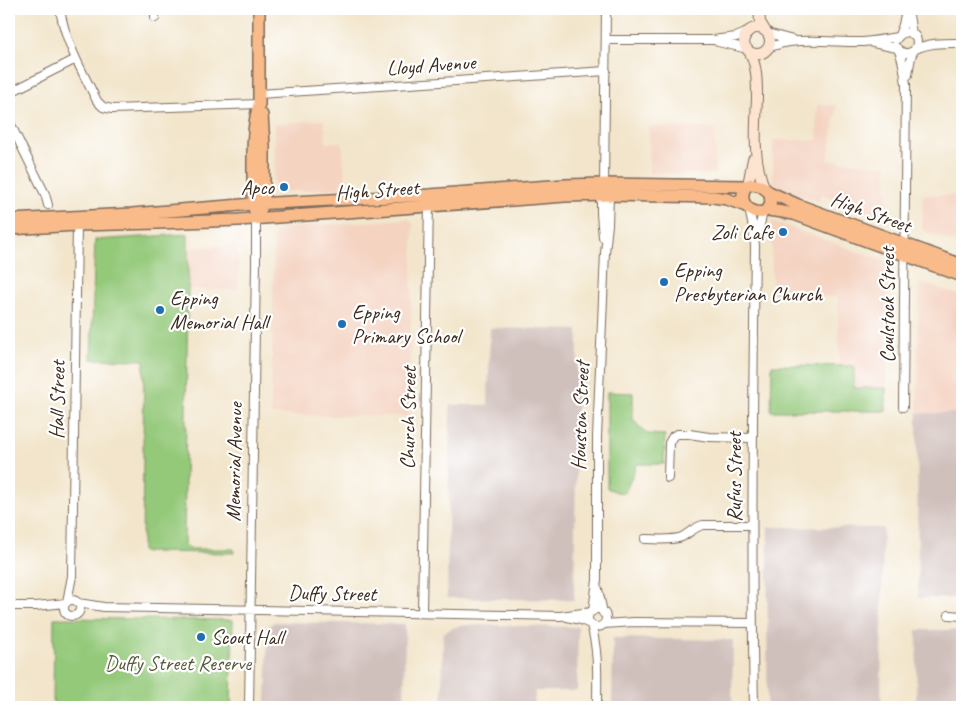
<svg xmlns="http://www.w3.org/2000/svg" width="971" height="716" viewBox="0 0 971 716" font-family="Caveat,sans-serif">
<rect width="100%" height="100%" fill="#fff"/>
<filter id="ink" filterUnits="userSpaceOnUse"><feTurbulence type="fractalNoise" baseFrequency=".02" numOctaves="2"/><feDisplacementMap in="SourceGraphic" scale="10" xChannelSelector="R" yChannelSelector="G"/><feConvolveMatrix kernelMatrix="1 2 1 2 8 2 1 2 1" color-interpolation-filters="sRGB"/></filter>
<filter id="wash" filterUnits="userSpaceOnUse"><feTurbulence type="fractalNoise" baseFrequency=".0096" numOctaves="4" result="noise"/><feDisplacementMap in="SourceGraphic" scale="20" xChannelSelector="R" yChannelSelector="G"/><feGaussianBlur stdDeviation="1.12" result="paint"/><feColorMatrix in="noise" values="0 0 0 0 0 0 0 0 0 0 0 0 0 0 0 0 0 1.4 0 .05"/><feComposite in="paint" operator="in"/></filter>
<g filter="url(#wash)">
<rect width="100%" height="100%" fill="#f2e5cb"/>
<path fill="#f4d3c1" d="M817,105h20l-9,55 59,6v53l-66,-25 -2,7 -44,-14 -2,-3v-44h44z
M324,120l2,23 16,-1 4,46 -69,4 -3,-3 1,-65z
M649,127l66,1v46l-66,-1z
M923,195h39v50l-37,-13 -3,-3z
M409,219l4,6 -4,191 -138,-1 3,-181 7,-6z
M772,221l116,41 -2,126h-32v-22h-15l-1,-69 -66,-1z
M239,245l-1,45 -50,-1v-41z
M919,282l43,14v117h-45z"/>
<path fill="#d0c0bc" d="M490,328l88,2 -4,270 -127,-2 3,-193h38z
M917,413h45v185h-44z
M768,527l115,1 -2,179h-114z
M274,622l131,2 -1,83h-138l2,-80z
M466,625l112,2 -1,64h-42l-1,16h-92l1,-74 12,-6z
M917,630h45v77h-46z
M613,638l120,2 -1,67h-120z"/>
<path fill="#94c97a" stroke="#687a4c" d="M188,234v55l-4,255 5,5h45v4l-92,-1 2,-192 -53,-1 4,-119z
M772,365l82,1v22h32v23h-115z
M607,392l26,1v27l14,14 18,1 -1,29h-27l-12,29 -8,-1 -10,-4z
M54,618l179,2 -2,87h-178z"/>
</g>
<g filter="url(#ink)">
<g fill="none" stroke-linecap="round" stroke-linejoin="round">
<defs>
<path id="street" d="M60,9c5,33 22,62 37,92l6,6 9,2 147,-5
M908,9l4,25
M155,18v-9
M767,33l26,7
M899,35l4,-10 3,-16
M606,40h107l23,-3 12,-5
M896,40c6,-10 20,-11 21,2 0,5 -3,8 -5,12 -2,6 -3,14 -4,21
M718,42l30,7
M873,43l24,5
M767,49c24,-14 69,-6 96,-7 11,-1 23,-3 34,-5
M898,49c6,11 6,23 8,35l-3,323
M899,50c5,4 9,4 14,1
M914,50c14,-8 33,-7 48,-7
M9,93l67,-34
M259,94l347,-23
M9,121l36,73 3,11
M604,184l2,-175
M601,194v20l2,23
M749,209l4,18 2,19c-2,154 -4,308 -1,461
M757,237l6,-25
M668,478l1,-35 4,-7 4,-2h12l20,3 43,1
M645,539c12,0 25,2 37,-2 7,-4 13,-10 21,-12h49
M598,589l5,24
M64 608a8 8 0 1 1 16 0a8 8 0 1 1-16 0Z
M67,602l5,-26 5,-351
M78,603l26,4 456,9 31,-4
M9,606h27l30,-3
M588 618a9 9 0 1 1 18 0a9 9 0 1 1-18 0Z
M593,611l4,-31v-143l8,-184 3,-29 1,-29
M422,612l7,-410
M949,615l13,1
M567,617l14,3 9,4
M604,624l30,-2 118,1
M591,625c8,27 6,55 6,82
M249,707l7,-443v-46"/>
<path id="secondary" d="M759,9l1,13 6,10
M744 41a13 13 0 1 1 26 0a13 13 0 1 1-26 0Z
M749,51c8,13 8,31 8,46 -1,31 -5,63 8,92
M748,185l5,-26"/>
<path id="primary" d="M752,184l9,2 8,6c11,34 -39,21 -23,-6z
M769,192l29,13 164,60
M260,210l4,-6v-59l-2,-30
M767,210l16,2 11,2 168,62
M255,212l-2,-8c1,-31 -3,-70 6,-100v-95
M9,220l123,-6 121,-10 176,-9 136,-10 39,-1 142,2
M9,229l68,-4 81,-2 81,-3 326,-24 44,-1 104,2 14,2 19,7"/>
</defs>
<use href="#street" stroke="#7b6b5b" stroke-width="10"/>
<use href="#secondary" stroke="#7b6b5b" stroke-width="12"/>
<use href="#primary" stroke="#7b6b5b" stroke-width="14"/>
<use href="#street" stroke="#fff" stroke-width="8"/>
<use href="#secondary" stroke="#fde4d1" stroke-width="10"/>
<use href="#primary" stroke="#fabb8b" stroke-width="11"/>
</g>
</g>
<g fill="#1f6fb2" stroke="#fff" stroke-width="2">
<circle cx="284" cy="187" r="5"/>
<circle cx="783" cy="232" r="5"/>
<circle cx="664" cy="282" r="5"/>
<circle cx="160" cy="310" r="5"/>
<circle cx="342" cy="324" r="5"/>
<circle cx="201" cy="637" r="5"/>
</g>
<g text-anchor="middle" stroke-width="4.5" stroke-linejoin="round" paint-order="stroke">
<g font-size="21" fill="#3b2a1e" stroke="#fff">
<text transform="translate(431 65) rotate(-4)" y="7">Lloyd Avenue</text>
<text transform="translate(377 190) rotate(-4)" y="7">High Street</text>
<text transform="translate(871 212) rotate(20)" y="7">High Street</text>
<text transform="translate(887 305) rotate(-90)" y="7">Coulstock Street</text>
<text transform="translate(57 400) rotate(-89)" y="7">Hall Street</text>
<text transform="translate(580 416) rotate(-88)" y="7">Houston Street</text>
<text transform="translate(408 418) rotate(-89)" y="7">Church Street</text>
<text transform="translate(234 462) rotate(-89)" y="7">Memorial Avenue</text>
<text transform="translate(734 477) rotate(-90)" y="7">Rufus Street</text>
<text transform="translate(332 593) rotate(1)" y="7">Duffy Street</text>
</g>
<g font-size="21" fill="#3b2a1e" stroke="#fff" text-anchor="start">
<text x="274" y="194" text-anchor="end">Apco</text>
<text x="773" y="239" text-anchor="end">Zoli Cafe</text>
<text x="674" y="277">Epping<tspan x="674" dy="24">Presbyterian Church</tspan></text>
<text x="170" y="305">Epping<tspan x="170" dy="24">Memorial Hall</tspan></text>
<text x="352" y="319">Epping<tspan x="352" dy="24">Primary School</tspan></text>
<text x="211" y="644">Scout Hall</text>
</g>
<g font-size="21" fill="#565a3a" stroke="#fff">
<text x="178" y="670">Duffy Street Reserve</text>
</g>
</g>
<rect width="971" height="716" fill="none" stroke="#fff" stroke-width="30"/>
</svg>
